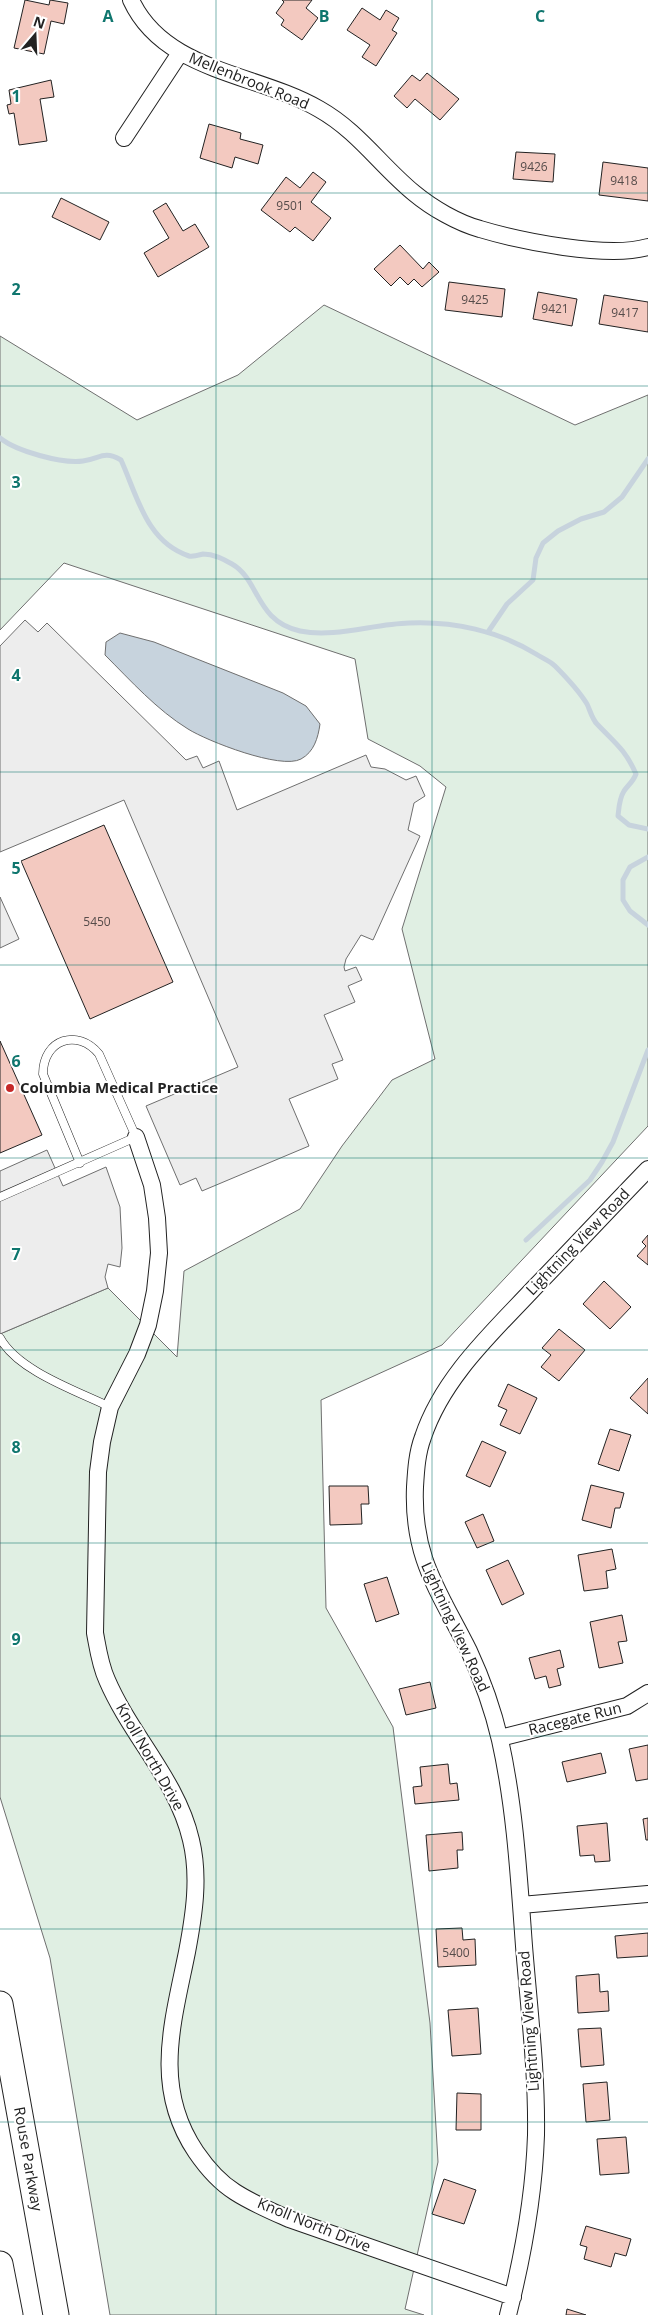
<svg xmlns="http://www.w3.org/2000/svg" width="648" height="2315" viewBox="0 0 648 2315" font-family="'Open Sans',sans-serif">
<rect width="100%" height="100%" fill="#fff"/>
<path fill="#e0efe3" stroke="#6f6f6f" d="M324,305l251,120 73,-30v731l-206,219 -121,55 5,208 67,119 37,296 8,139 -33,147 19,6h-314l-60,-357 -50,-161v-463l108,-46 69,69 7,-86 116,-62 42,-63 50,-66 43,-21 -33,-130 44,-142 -26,-21 -52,-27 -13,-80 -291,-96 -64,67v-294l137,84 101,-45z"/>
<path fill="#ededed" stroke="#6f6f6f" d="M25,620l13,12 9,-9 139,137 11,-4 6,12 16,-7 18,49 129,-55 5,12 14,2 21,11 10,-4 9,20 -11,7 -6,27 12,6 -47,104 -12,-5 -15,24 -2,8 1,4 11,-4 6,13 -14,6 7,16 -31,13 19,45 -11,4 6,15 -49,20 20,47 -107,45 -6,-13 -16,7 -34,-79 92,-39 -114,-267 -124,52v-206z
M0,897l19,42 -19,9z
M47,1150l16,36 43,-19 14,40 2,41 -2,19 -12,-3 -3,13 3,11 -108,46v-163z"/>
<path fill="#c7d3dd" stroke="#6f6f6f" d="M120,633l34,9 129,51 23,13 14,18c-2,14 -6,28 -19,35 -20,11 -94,-18 -113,-30 -31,-19 -57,-48 -83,-74l1,-13z"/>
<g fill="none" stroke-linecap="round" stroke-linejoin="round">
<path stroke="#c7d3dd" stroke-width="5" d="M0,438c16,13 62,26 83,23 17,-2 20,-11 38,-1 16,35 25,82 68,96 4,1 10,-1 14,-2 11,0 20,5 29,10 28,16 23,57 68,67 35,7 73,-7 109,-8 44,-2 90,8 127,31 6,4 14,7 19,12 11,11 24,25 32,38 3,6 5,15 10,20 18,19 28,25 39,50 -3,8 -8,11 -12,17 -5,8 -5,17 -6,25l11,9 19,4
M488,632l19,-28 26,-24 3,-22 7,-15 15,-12 23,-12 23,-7 18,-15 26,-38
M648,857l-18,10 -7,13v20l7,11 18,14
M526,1240l64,-60 12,-18 11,-20 35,-92"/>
</g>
<path fill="#f3c9c0" stroke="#222" d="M25,0l24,5 1,-5 18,3 -4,21 -13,-3 -7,33 -30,-6z
M282,0h30l-6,8 12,10 -16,22 -21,-15 3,-5 -8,-7 8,-11z
M362,8l18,12 6,-10 13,8 -7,12 5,3 -21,33 -14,-9 8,-12 -23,-15z
M427,73l32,26 -19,21 -25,-21 -8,9 -13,-12 18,-21 8,6z
M51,80l3,17 -14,2 7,42 -28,4 -5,-32 -5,1 -2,-9 4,-1 -2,-14z
M209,124l32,9 -1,6 23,6 -5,19 -23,-7 -3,11 -32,-10z
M516,152l39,2 -2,28 -40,-3z
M603,162l45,6v33l-49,-6z
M313,172l13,10 -15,20 20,16 -18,23 -18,-14 -5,5 -29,-22 25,-33 14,11z
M61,198l48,24 -9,18 -48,-23z
M166,203l17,28 12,-7 14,23 -51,30 -14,-24 25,-15 -16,-27z
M400,245l23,24 6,-7 10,10 -17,15 -8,-8 -6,6 -8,-8 -9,9 -17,-17z
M449,282l56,7 -3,28 -57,-7z
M538,292l39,7 -5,27 -39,-7z
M604,295l44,7v30l-49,-8z
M104,825l69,157 -83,37 -69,-158z
M0,1041l42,94 -42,18z
M648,1235v30l-11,-9 9,-10 -4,-4z
M604,1281l27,26 -21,22 -27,-25z
M559,1329l26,21 -26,31 -18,-14 10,-12 -9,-7z
M648,1378v36l-18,-16z
M508,1384l29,14 -17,36 -20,-9 7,-15 -9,-4z
M610,1429l21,6 -12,36 -21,-7z
M482,1441l24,11 -16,35 -24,-11z
M591,1485l33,8 -4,15h-5l-4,20 -29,-8z
M329,1486h39l1,18h-8l1,20 -32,1z
M483,1514l11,27 -17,7 -12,-26z
M612,1549l4,20 -10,2 2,17 -24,3 -6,-36z
M508,1560l16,34 -22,11 -16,-35z
M387,1577l12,37 -23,8 -12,-38z
M622,1615l5,26 -9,1 5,21 -24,5 -9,-46z
M560,1650l4,17 -7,2 4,16 -12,3 -3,-12 -11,3 -6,-21z
M430,1682l6,26 -30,7 -7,-26z
M648,1745v34l-12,2 -7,-32z
M601,1753l5,20 -39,9 -5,-20z
M448,1764l2,20 7,-1 2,17 -44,4 -2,-17 9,-1 -2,-19z
M648,1818v22h-2l-3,-21z
M607,1823l3,38 -15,1 -1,-7 -14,1 -3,-30z
M462,1832l1,18h-6l1,18 -29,3 -3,-36z
M462,1928l1,12 12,-1 1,26 -38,2 -2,-38z
M648,1933v23l-31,2 -2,-22z
M599,1974l1,18 8,-1 1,20 -31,2 -2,-37z
M478,2008l3,46 -29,2 -4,-46z
M601,2028l3,37 -23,2 -3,-38z
M607,2082l3,38 -24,2 -3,-38z
M457,2093l24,1v36h-25z
M626,2137l3,36 -29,2 -3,-36z
M444,2179l32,11 -12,34 -32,-10z
M586,2226l45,13 -5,17 -11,-3 -4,14 -27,-8 3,-12 -7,-2z
M567,2309l19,6h-20z"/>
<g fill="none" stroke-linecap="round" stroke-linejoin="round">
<defs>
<path id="service" d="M0,1197l136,-60 -37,-83c-21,-26 -56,-15 -56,20l37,89
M0,1338c18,33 77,53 110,69"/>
<path id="minor" d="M131,0c33,72 126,73 188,109 39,22 61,56 95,84 18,15 44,30 66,36 40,12 128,30 168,18
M124,138l56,-85
M136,1137l16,48 5,33 2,35 -4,38 -7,34 -11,29 -27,53 -8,35 -4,30 -3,161c3,16 5,32 12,47 24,56 70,100 84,160 9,37 3,75 -4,112 -14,70 -35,135 9,200 11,16 23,30 39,40 17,11 36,19 54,27l224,78
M500,1738l127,-32 21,-13
M521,1905l127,-11
M508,2315c15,-59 26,-119 28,-180 1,-63 -7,-126 -12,-189 -5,-68 -9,-139 -24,-206 -7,-30 -18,-61 -31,-89 -30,-60 -57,-93 -54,-164 1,-17 2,-34 8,-50 20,-60 70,-105 112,-150 38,-39 75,-79 113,-118"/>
<path id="primary" d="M0,2004l56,311
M0,2264l10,51"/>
</defs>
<use href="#service" stroke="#222" stroke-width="9"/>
<use href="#minor" stroke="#222" stroke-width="18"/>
<use href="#primary" stroke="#222" stroke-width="27"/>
<use href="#service" stroke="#fff" stroke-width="8"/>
<use href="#minor" stroke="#fff" stroke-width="16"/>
<use href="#primary" stroke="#fff" stroke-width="25"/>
</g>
<path fill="none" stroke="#0f766e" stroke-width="1" stroke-opacity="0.55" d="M216,0v2315M432,0v2315M0,193h648M0,386h648M0,579h648M0,772h648M0,965h648M0,1158h648M0,1350h648M0,1543h648M0,1736h648M0,1929h648M0,2122h648"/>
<circle fill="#c62828" stroke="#fff" stroke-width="2" cx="10" cy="1088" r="5"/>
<g text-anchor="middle" stroke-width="4" stroke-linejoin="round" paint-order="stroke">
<g font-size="12" fill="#564c4a">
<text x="534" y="171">9426</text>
<text x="624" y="185">9418</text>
<text x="290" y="210">9501</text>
<text x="475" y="304">9425</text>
<text x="555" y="313">9421</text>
<text x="625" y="317">9417</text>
<text x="97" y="926">5450</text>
<text x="456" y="1957">5400</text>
</g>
<g font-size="15" fill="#222" stroke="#fff">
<text transform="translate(249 81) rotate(22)" y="5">Mellenbrook Road</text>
<text transform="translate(578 1242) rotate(-46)" y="5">Lightning View Road</text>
<text transform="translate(455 1627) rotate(65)" y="5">Lightning View Road</text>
<text transform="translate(575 1719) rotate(-14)" y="5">Racegate Run</text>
<text transform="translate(150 1757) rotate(60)" y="5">Knoll North Drive</text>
<text transform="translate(529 2021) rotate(-94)" y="5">Lightning View Road</text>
<text transform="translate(28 2159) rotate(80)" y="5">Rouse Parkway</text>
<text transform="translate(314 2225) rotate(22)" y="5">Knoll North Drive</text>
</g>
<g font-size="15" font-weight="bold" fill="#222" stroke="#fff" text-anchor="start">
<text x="20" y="1093">Columbia Medical Practice</text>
</g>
</g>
<g font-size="16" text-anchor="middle" font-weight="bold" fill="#0f766e" stroke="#fff" stroke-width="4" stroke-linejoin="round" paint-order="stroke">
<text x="108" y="22">A</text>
<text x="324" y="22">B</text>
<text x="540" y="22">C</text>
<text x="16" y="102">1</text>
<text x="16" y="295">2</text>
<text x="16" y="488">3</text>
<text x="16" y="681">4</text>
<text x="16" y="874">5</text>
<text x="16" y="1067">6</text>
<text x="16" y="1260">7</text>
<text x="16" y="1453">8</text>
<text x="16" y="1645">9</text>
</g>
<g transform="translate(35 35) rotate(19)" stroke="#ffffff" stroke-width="4" paint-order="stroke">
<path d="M0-4L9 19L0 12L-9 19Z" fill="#222222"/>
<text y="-8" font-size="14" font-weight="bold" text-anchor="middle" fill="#222222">N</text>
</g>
</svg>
